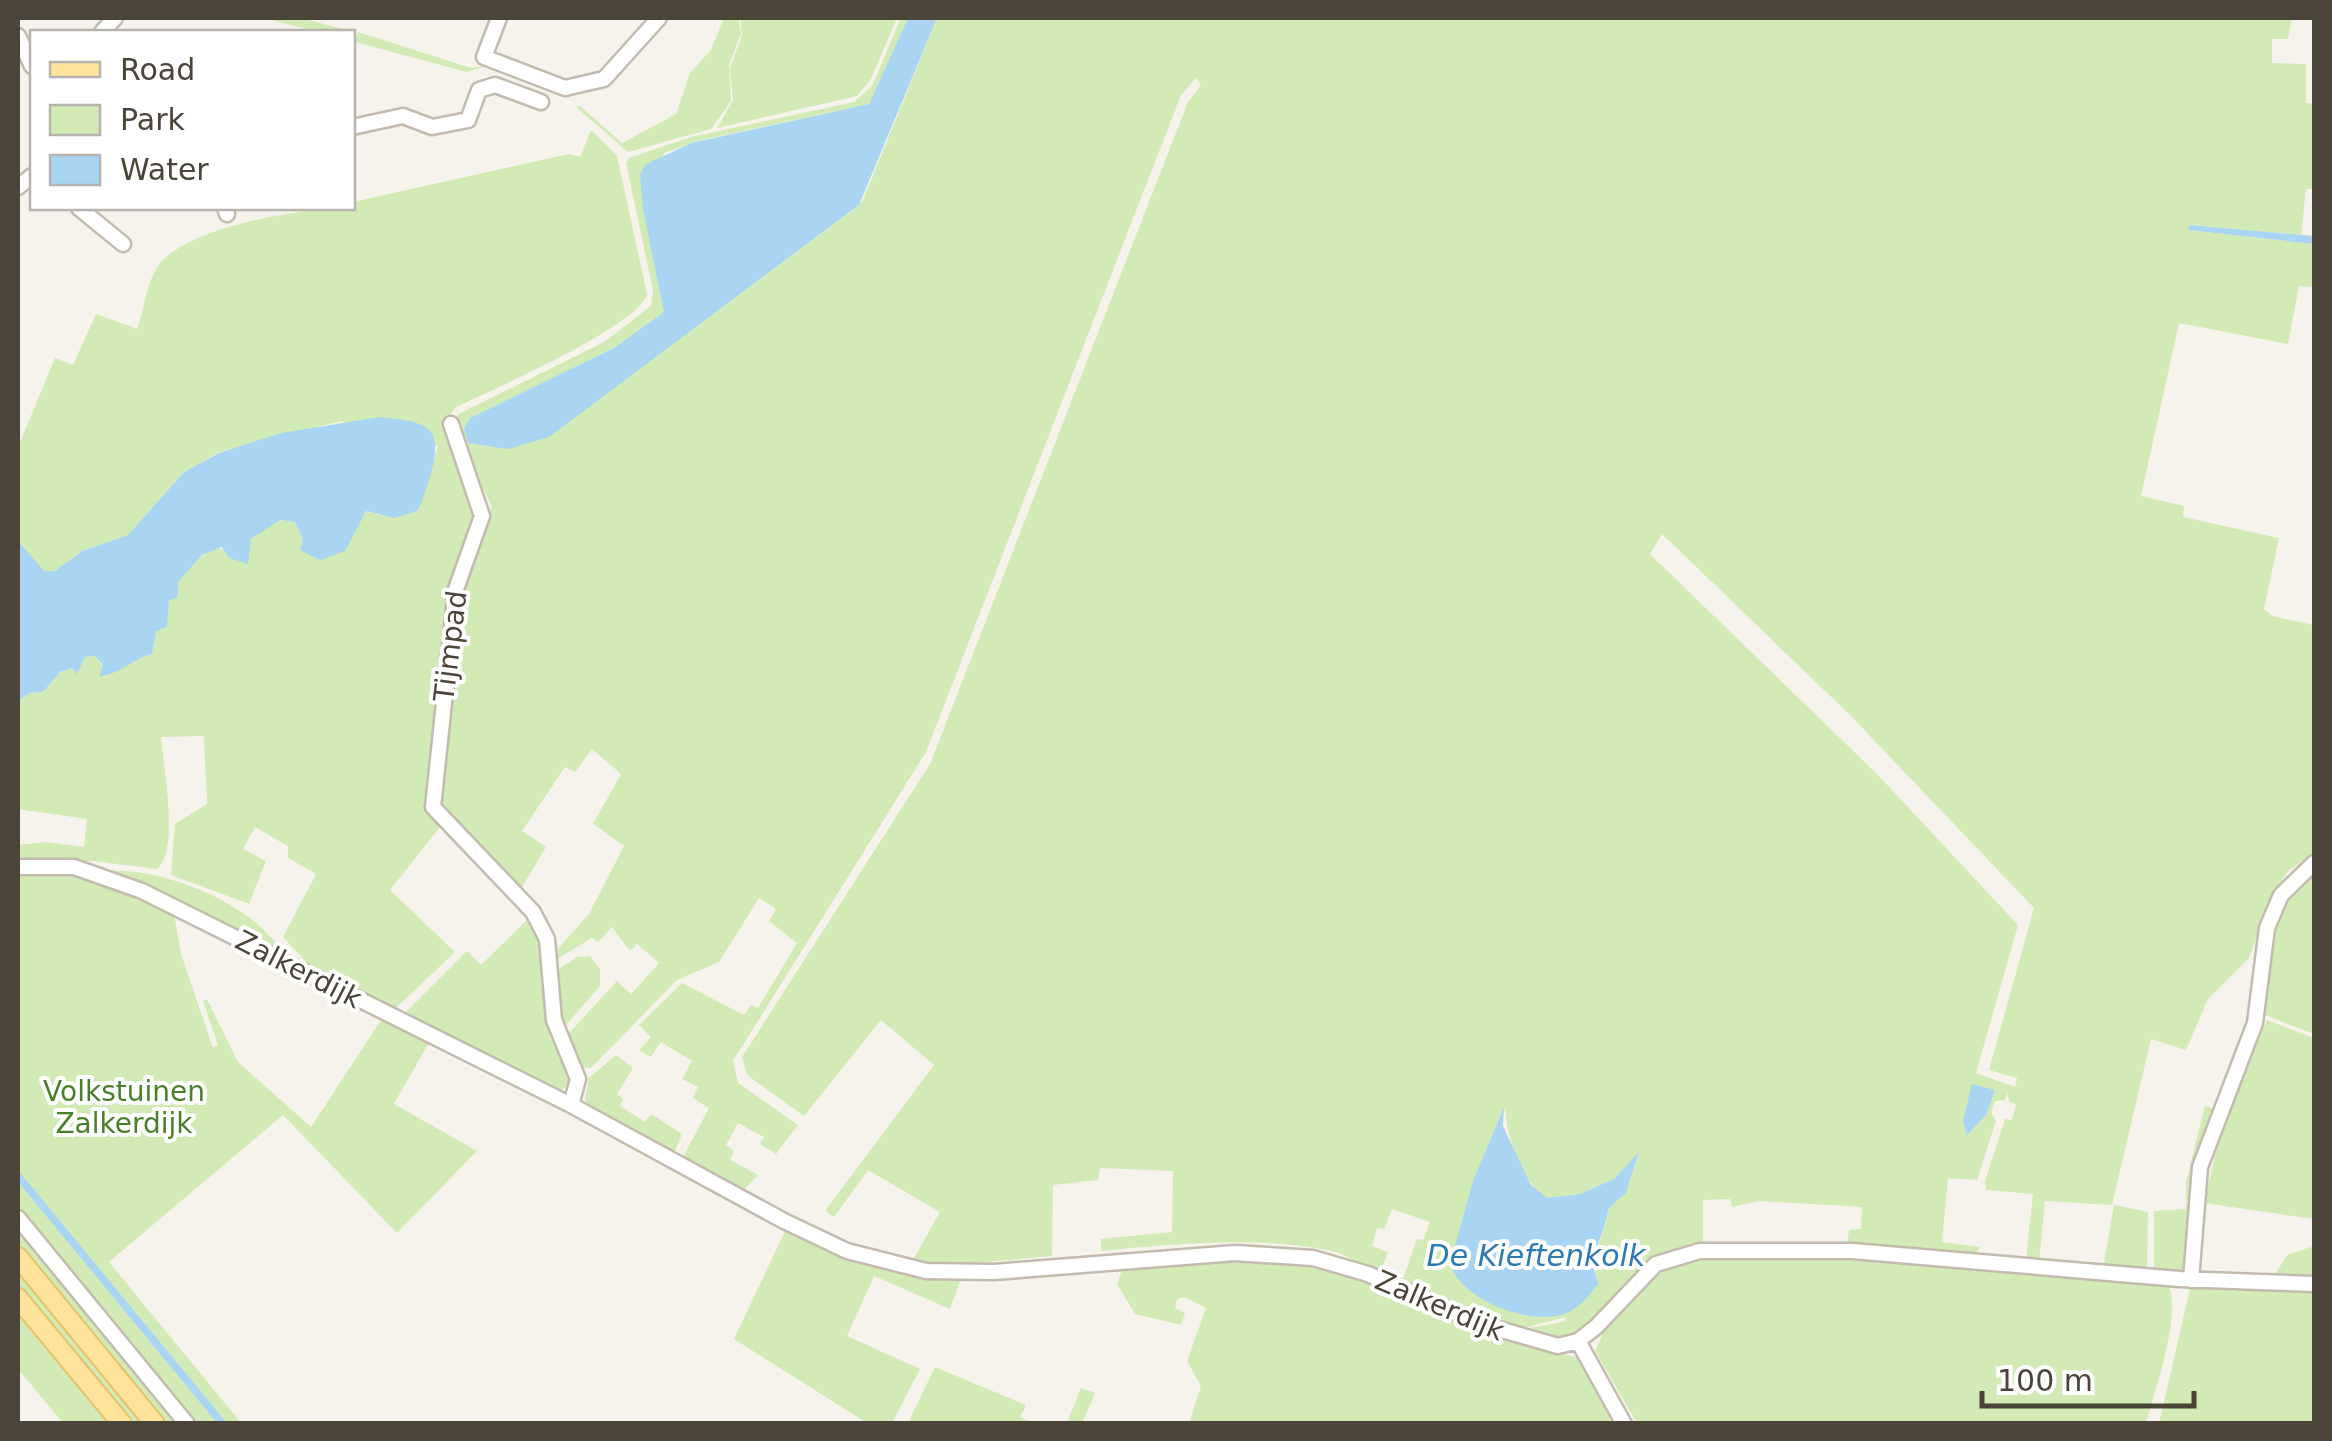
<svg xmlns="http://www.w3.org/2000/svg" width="2332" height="1441" viewBox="0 0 2332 1441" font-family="'DejaVu Sans',sans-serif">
<rect width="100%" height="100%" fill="#f6f3ec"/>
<path fill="#d2eab5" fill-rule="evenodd" d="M264,18h36l44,11 -27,3z
M724,18h14l3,15 -12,32 2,36 -20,28 -83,23 -52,-45 4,-1 42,37 54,-29 14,-41 21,-23z
M740,18h157l-26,61 -14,17 -140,32 16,-28 -3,-32 12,-33z
M901,18h7l-39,86 -172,37 -33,12 -21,56 21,82v21l-50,36 -144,70 -6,11 4,14 83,-8 302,-225 10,-10 74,-182h1355l-4,21h-16v24l34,1v39l8,1v85h-8l-5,46 -112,-10 -1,5 126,14v43l-15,-1 -11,58 -109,-21 -38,173 43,10 -1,11 96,21 -15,71 8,7 42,9v228l-26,18 -17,25 -22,62 -41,41 -22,51 -35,-11 -39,166 -67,-4 -6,60 -13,-1 7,-66 -47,-4 -1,-9 20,-62 7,1 4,-16 -7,-2 -1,-9 -3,7 -10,1 -4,11 5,9 -19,59 -29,-2 -6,64 38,5 -5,8 -128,-10 2,-15 12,-1 1,-22 -103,-6 -27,6 -2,-8 -27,1v46c-18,7 -44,11 -60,22 -54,38 -39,87 -123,62l46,-9v-4l-53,14 -111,-49 15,-43 6,1 7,-18 -38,-13 -8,20 -7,-1 -5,18 16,6 -8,22c-23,-8 -29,-19 -52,-24 -73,-14 -153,-6 -227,1v-12l71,-7 1,-61 -73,-3 -2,12 -45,5 -1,71 -88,8 -52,-2 28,-50 -72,-42 -34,47 -9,-6 109,-146 -53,-45 -77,96 -57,-41 -5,-18 188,-293 258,-662 13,-17 -5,-7 -15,17 -255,657 -193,309 5,22 60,42 -22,29 -16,-10 4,-7 -26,-14 -12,22 8,6 -4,9 28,15 -17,18 -60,-32 28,-53 -16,-10 5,-11 -16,-8 10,-18 -31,-19 -10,15 -12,-7 12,-13 -12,-12 43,-42 62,32 7,-10 7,3 39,-65 -28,-22 7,-12 -17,-11 -40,64 -42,18 -86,88 -13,-1 -12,-27 4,-8 47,-51 14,13 28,-31 -22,-19 -7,7 -18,-24 -14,15 -6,-4 -38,23v-8l35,-39 35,-68 -31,-22 28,-50 -29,-25 -17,23 -10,-5 -43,64 24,16 -25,42 -82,-84 22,-213 31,-85 -29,-60 -6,-32 147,-73 47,-36 2,-16 -27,-127 3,-5 62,-21 163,-35 18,-16zM1662,534l188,181 184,193 -45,162 28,8 -2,9 -39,-14 42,-148 -141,-151 -227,-220zM1506,1107c-3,24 19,80 41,91l33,-4 34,-15 25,-26 -13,40 -18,16c0,25 -23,50 -9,74 -41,49 -67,34 -119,14l17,-169z
M358,32l113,36 15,-2 -19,6 -112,-30z
M591,130l26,26 30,138c-7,32 -157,96 -192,114l-7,10 29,93 -1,14 -26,56 -22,218 12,28 -50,63 65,62 -59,56 -88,-44 -25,-27 33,-63 -28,-16v-12l-33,-19 -12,22 23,12 -17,43 -78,-29 4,-51 32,-20 -3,-68 -43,1c2,29 19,113 -4,132l-64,-8 -75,1v-17l29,-3 37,5 3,-28 -69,-10v-108l11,-8 14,-1 17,-20 12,-4 5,5 7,-16 10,-1 9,9 -4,11 53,-22 3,-23 12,-4c-3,-32 18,-63 46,-78h34l4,-10 28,-19 16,2 8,17 58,-22 5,-6 18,5 33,-5 21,-65 -97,-25 -122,31 -35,20 -56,63 -46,16 -27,20 -11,1 -26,-31v-94l37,-89 18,7 23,-51 41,15c8,-19 9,-51 25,-68 34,-36 142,-53 190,-53l1,-6 216,-48 11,3z
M18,871l74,4 82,38 7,41 32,94 5,-3 -15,-44 4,-2 31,63 73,65 72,-110 47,24 -36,63 83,47 -80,82 -114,-118 -174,147 133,162 -15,-1 -209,-253z
M108,871c59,-3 145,33 177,84z
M2314,871v163l-49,-19c2,-61 -1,-102 49,-144z
M529,918l14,25 2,63 27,69 -2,11 -12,5 -150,-72 -3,-6 62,-62 14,14z
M590,956l10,13v17l-34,39h-6l-4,-54 21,-14z
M2267,1020l47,18v181l-110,-16 16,-68z
M616,1055l17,13 -16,26 6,5 -3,7 25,16 6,-8 31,20 -9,22 -77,-43 -11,-13 4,-22z
M2205,1105l9,5 -12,35 -15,122 -8,7 -25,-4v-59l32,-2v-26z
M18,1182l199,241h-22l-177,-213z
M2114,1205l34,7 -1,57 -4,3 -40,-3z
M18,1227l162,196h-16l-146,-176z
M786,1229l79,34 96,16 -11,30 -76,-33 -27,60 73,33 -28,54h-25l-133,-84z
M2314,1246v30h-40l13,-21z
M1795,1253l152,9 221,22c14,31 -13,105 -22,139h-509l-42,-72c47,-105 100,-97 200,-98z
M1215,1259l89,1 44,10 160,71 72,17 40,65h-431l12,-37 -14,-25 19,-53 -22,-11 -7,2 -2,9 10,5 -4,12 -46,-11 -18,-30 7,-19z
M18,1270l127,153h-14l-113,-137z
M2191,1284l123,4v135l-155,1z
M18,1310l94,113h-49l-45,-54z
M935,1367l91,38 -6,12 14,6h-126z
M1081,1388l14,5 -13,30h-15z"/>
<path fill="#a9d4f2" d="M908,18h29l-78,187 -310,232 -41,12 -40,-6 -4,-14 6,-11 144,-70 50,-36 -21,-103 -3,-34 5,-10 46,-22 178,-39z
M2189,225l125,11v8l-126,-14z
M380,417c43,5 65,6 51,56 -4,13 -7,26 -14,38l-23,7 -28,-7 -21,40 -25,9 -20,-10 3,-11 -8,-17 -15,-2 -29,19 -3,25 -19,-6 -7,-11 -20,8 -24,27v14l-9,5 -2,26 -11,4 -4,23c-23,7 -26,17 -53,23l4,-13 -9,-8 -9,1 -8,17 -5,-6 -12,4 -17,20 -14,1 -11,8v-160l26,30h11l27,-20 46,-16 56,-63 35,-19 62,-20z
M1972,1084l23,6 -9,25 -19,20 -4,-14z
M1504,1107l-1,19 28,59 16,13 33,-4 34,-15 25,-27 -13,41 -18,16c-1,24 -24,51 -9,74 -10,12 -19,25 -35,31 -34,12 -103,-14 -114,-50l23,-83z
M18,1170l209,253h-10l-199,-241z"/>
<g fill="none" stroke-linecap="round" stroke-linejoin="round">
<defs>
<path id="minor" d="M499,18l-15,39 81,31 39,-9 55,-61
M102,32l13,-14
M18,36l14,30
M352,127l51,-11 29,11 36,-7 11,-30 16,-5 46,17
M18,187l14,-11
M79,208l44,36
M225,208l2,6
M451,424l31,92 -26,73 -23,218 100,105 14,27 7,81 24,59 -7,26
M18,867h56l68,24 429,214 213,116 63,30 79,20 68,1 241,-19 78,5 55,16 113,50 77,22 20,-5 18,-14 60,-63 44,-13h152l327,28 135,5
M18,1218l169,206
M2191,1280l9,-113 55,-144 12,-95 14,-33 33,-32
M1578,1341l46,83"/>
<path id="major" d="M18,1257l137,167
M18,1298l104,126"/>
</defs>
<use href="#minor" stroke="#c2bbae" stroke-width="19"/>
<use href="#major" stroke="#e6c16a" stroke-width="22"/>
<use href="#minor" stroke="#fff" stroke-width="14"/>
<use href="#major" stroke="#ffe39c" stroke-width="18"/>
</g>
<g text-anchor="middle" stroke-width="8" stroke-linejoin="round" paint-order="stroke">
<g font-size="28" fill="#4b4439" stroke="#fff">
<text transform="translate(450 646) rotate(-83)" y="10">Tijmpad</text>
<text transform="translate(299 969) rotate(27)" y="10">Zalkerdijk</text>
<text transform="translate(1440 1305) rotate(23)" y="10">Zalkerdijk</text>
</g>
<g font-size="28" fill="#4a7f2a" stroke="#fff">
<text x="124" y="1101">Volkstuinen<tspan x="124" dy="32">Zalkerdijk</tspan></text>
</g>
<g font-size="30" font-style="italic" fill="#2e7ab2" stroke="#fff">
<text x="1536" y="1266">De Kieftenkolk</text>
</g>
</g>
<rect width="2332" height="1441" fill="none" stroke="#4b4439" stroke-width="40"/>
<rect x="30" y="30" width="325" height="180" fill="#ffffff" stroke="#b7b4b0" stroke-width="2.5"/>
<rect x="50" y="62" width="50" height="15" fill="#ffe39c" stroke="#b7b4b0" stroke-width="2.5"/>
<text x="120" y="80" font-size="30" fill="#4b4439">Road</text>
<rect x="50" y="105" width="50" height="30" fill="#d2eab5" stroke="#b7b4b0" stroke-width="2.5"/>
<text x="120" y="130" font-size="30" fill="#4b4439">Park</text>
<rect x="50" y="155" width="50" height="30" fill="#a9d4f2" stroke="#b7b4b0" stroke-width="2.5"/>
<text x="120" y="180" font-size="30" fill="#4b4439">Water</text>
<path d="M1982 1391v15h212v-15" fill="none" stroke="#4b4439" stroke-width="5"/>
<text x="1997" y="1391" font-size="30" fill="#4b4439" stroke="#ffffff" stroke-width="8" paint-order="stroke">100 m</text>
</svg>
